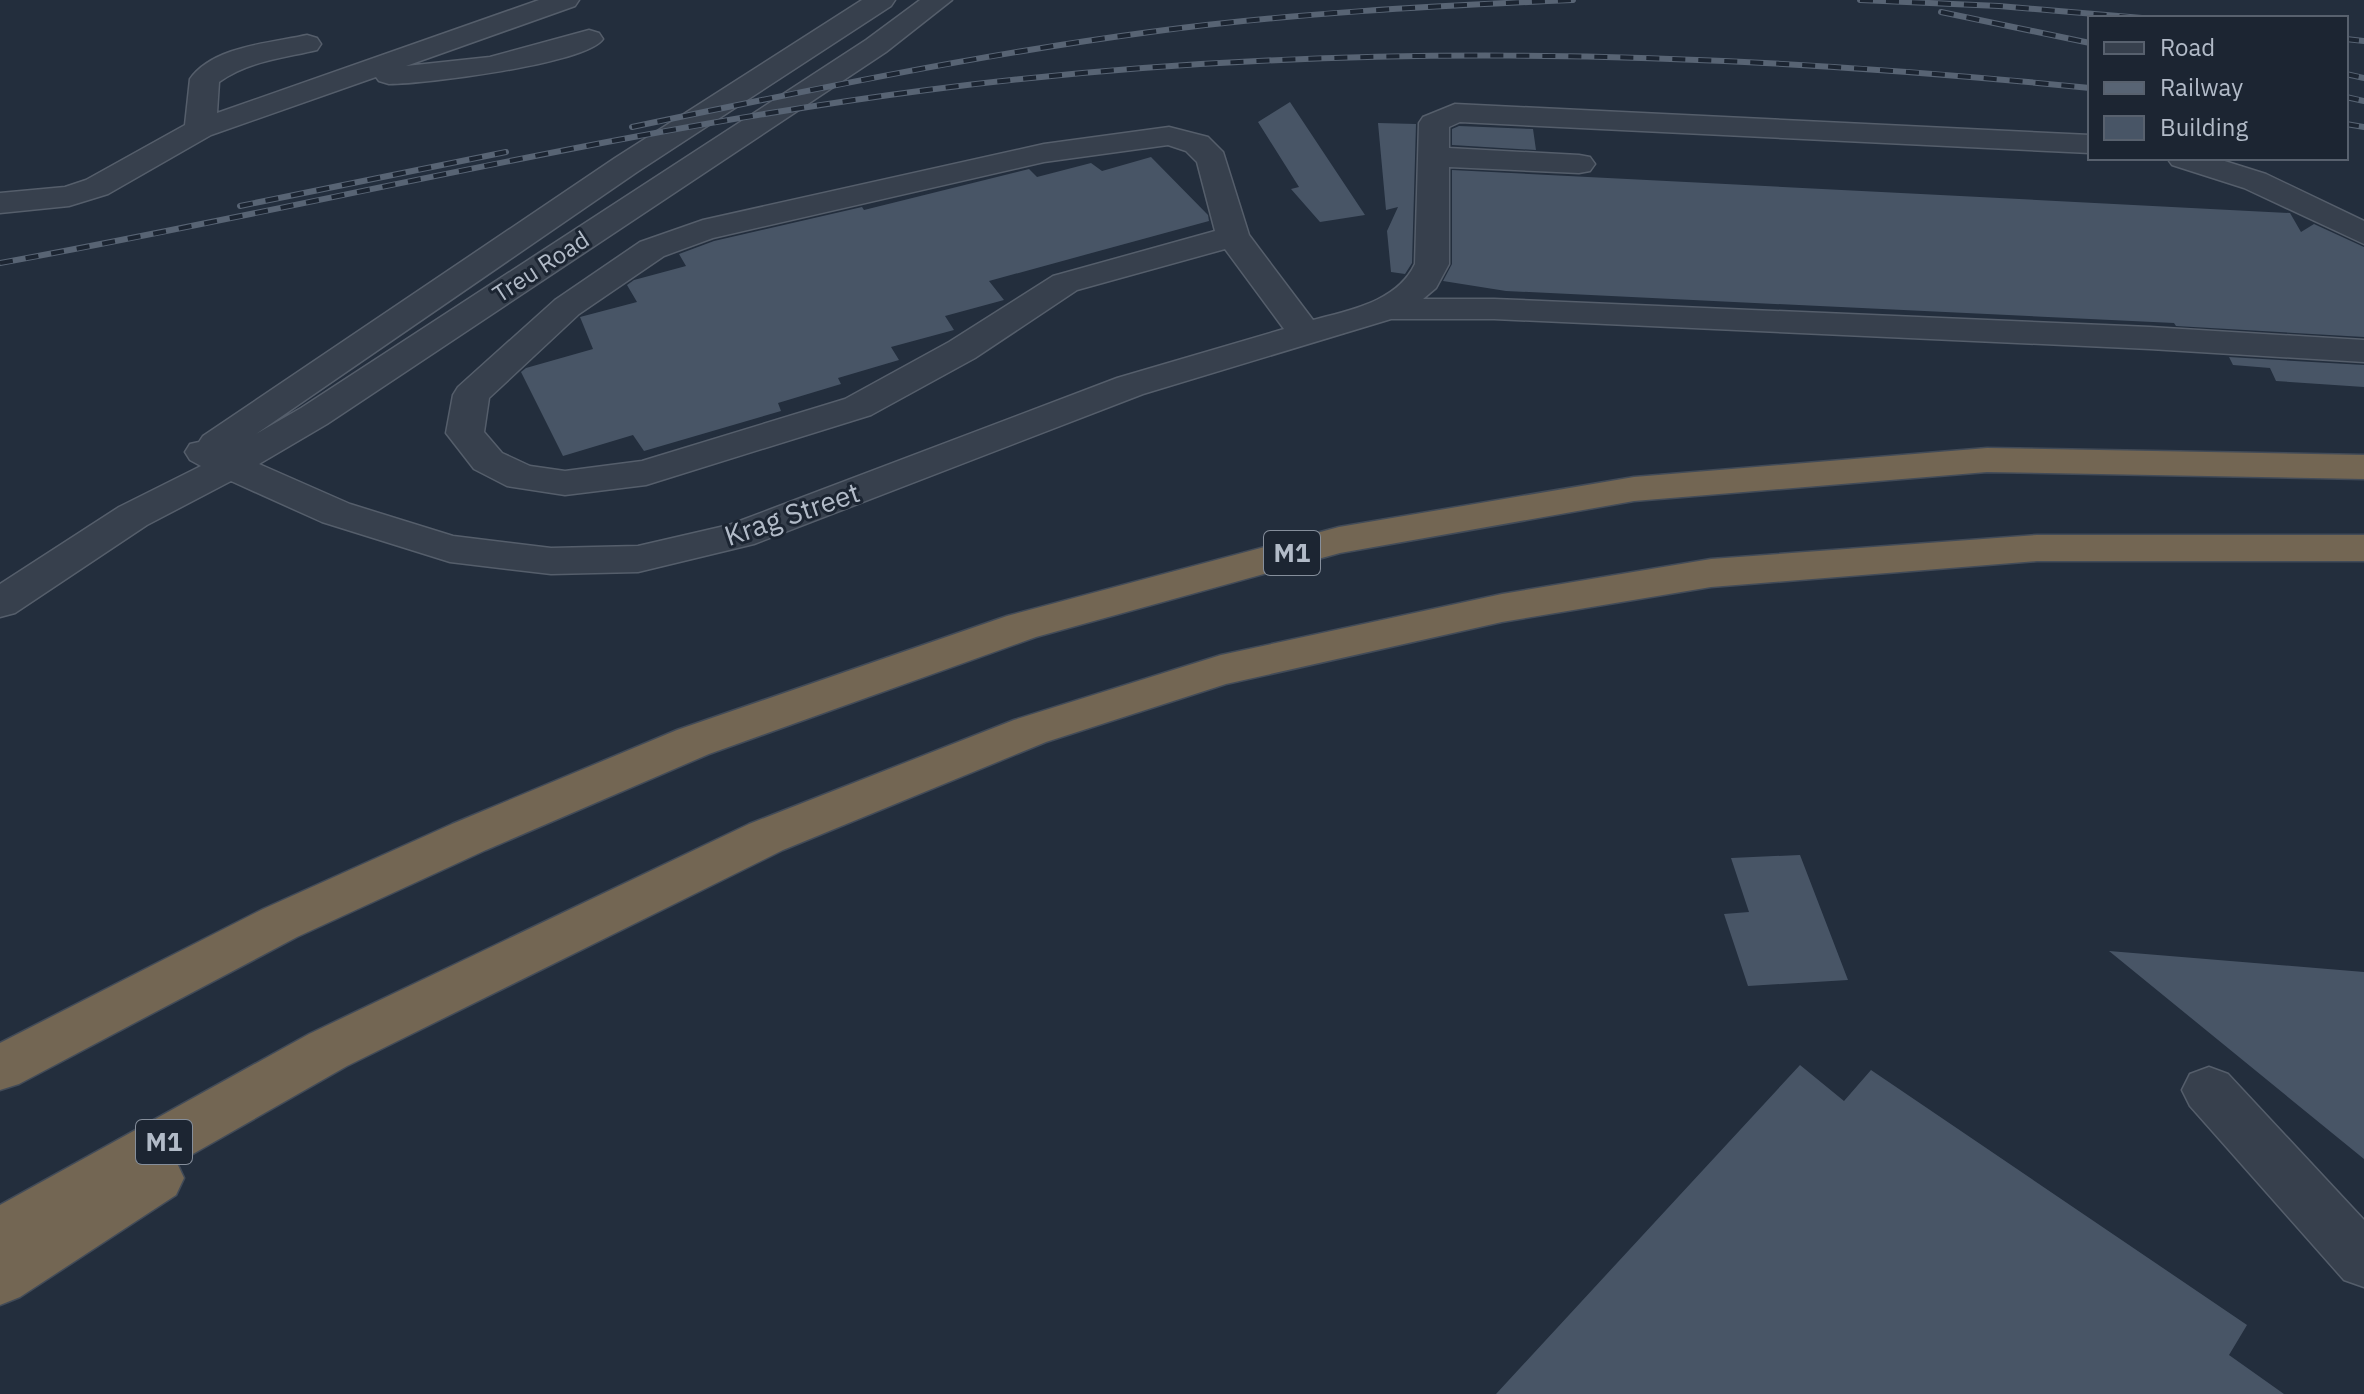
<svg xmlns="http://www.w3.org/2000/svg" width="2364" height="1394" viewBox="0 0 2364 1394" font-family="'IBM Plex Sans',sans-serif">
<rect width="100%" height="100%" fill="#232e3d"/>
<path fill="#485566" d="M1290,102l75,113 -45,7 -29,-33 8,-2 -41,-65z
M1378,123l38,1 -4,139 -7,11 -14,-2 -4,-41 11,-24 -12,3z
M1459,126l74,3 3,21 -84,-5v-16z
M1151,157l57,58 1,6 -220,60 15,19 -59,16 9,14 -63,17 8,13 -61,18 3,6 -63,19 3,8 -137,40 -11,-16 -70,21 -42,-84 5,-4 67,-19 -13,-32 57,-15 -10,-17 7,-5 52,-14 -7,-12 35,-13 148,-34 2,3 165,-41 8,8 54,-14 11,8z
M1452,170l838,43 11,19 13,-8 50,23v90l-188,-11 -2,-3 -668,-32 -63,-10 9,-17z
M2229,357l135,8v22l-88,-6 -6,-13 -37,-3z
M1800,855l48,125 -100,6 -24,-72 25,-2 -18,-54z
M2109,951l255,21v187z
M1800,1065l44,36 27,-31 376,255 -18,30 55,39h-788z"/>
<g fill="none" stroke-linecap="round" stroke-linejoin="round">
<defs>
<path id="minor" d="M539,0h40l-4,6 -169,60 84,-9 99,-27 10,3 4,6c-17,25 -179,45 -214,45l-10,-3 -3,-4 -165,58 -103,59 -39,12 -69,7v-20l65,-6 21,-7 99,-55 5,-46c23,-33 81,-36 117,-44l10,3 4,6 -4,6c-33,8 -69,11 -98,32l-2,31z
M862,0h33l-4,6 -254,166 -381,262 45,-26 565,-368 54,-40h32l-66,52 -559,372 -68,40 91,40 103,32 98,12 87,-2 91,-21 388,-147 167,-49 -59,-80 -148,41 -102,68 -104,57 -225,70 -81,10 -58,-9 -33,-17 -28,-36 7,-38 5,-8 97,-87 85,-58 63,-22 341,-76 125,-17 39,10 15,15 26,83 64,85c37,-10 84,-18 102,-56l4,-141 4,-6 32,-13 635,31v18l-630,-31 -11,5v21l130,7 11,2 5,7 -5,7 -11,2 -130,-6v97l-13,24 -13,11h71l656,28 214,13v22l-214,-13 -656,-30h-103l-248,75 -389,150 -116,28 -87,2 -101,-12 -128,-40 -91,-41 -84,44 -132,88 -15,4v-33l119,-77 82,-41 -11,-6 -5,-8 5,-8 9,-2 4,-6 412,-278zM1168,145l18,6 11,11 18,69 -162,45 -104,66 -104,57 -203,62 -77,10 -35,-5 -28,-13 -18,-21 5,-34 90,-84 85,-58 49,-18 331,-76z
M2167,158h48l51,16 98,47v23l-120,-56 -72,-23z
M2209,1067l19,7 136,146v67l-20,-7 -154,-174 -8,-16 8,-16z"/>
<path id="highway" d="M1987,448l377,7v24l-377,-7 -353,29 -294,52 -304,84 -327,117 -223,96 -189,87 -278,147 -19,6v-47l263,-134 189,-85 225,-94 330,-114 332,-89 295,-50z
M2037,535h327v26h-327l-326,26 -209,35 -276,62 -180,58 -263,108 -436,216 -170,97 7,15 -8,17 -156,102 -20,8v-100l309,-171 440,-210 265,-104 207,-65 281,-61 209,-35z"/>
</defs>
<use href="#minor" stroke="#555e6b" stroke-width="3"/>
<use href="#highway" stroke="#424b58" stroke-width="3"/>
<use href="#minor" fill="#37404d" fill-rule="evenodd"/>
<use href="#highway" fill="#736653" fill-rule="evenodd"/>
<defs>
<path id="rail" d="M1860,0l139,6 143,12
M1941,12l149,31
M2346,39l18,2
M2346,74l18,4
M2346,97l18,4
M2346,124l18,3
M632,127c172,-36 344,-72 518,-95 141,-19 282,-26 423,-32
M240,206l266,-54
M0,263c309,-56 615,-133 927,-173 387,-50 775,-41 1163,-2"/>
</defs>
<use href="#rail" stroke="#586474" stroke-width="6"/>
<use href="#rail" stroke="#1c2532" stroke-width="4" stroke-dasharray="13" stroke-linecap="butt"/>
</g>
<g text-anchor="middle" stroke-width="6" stroke-linejoin="round" paint-order="stroke">
<g font-size="24" fill="#b2bbc8" stroke="#1c2532">
<text transform="translate(541 267) rotate(-33)" y="8">Treu Road</text>
</g>
<g fill="#1c2532" stroke="#858e9b" stroke-width="2">
<rect x="1264" y="531" width="56" height="44" rx="6"/>
<rect x="136" y="1120" width="56" height="44" rx="6"/>
</g>
<g font-size="26" font-weight="bold" fill="#b2bbc8">
<text x="1292" y="562">M1</text>
<text x="164" y="1151">M1</text>
</g>
<g font-size="28" fill="#b2bbc8" stroke="#1c2532">
<text transform="translate(792 514) rotate(-19)" y="10">Krag Street</text>
</g>
</g>
<rect x="2088" y="16" width="260" height="144" fill="#1c2532" stroke="#58616e" stroke-width="2"/>
<rect x="2104" y="42" width="40" height="12" fill="#37404d" stroke="#58616e" stroke-width="2"/>
<text x="2160" y="56" font-size="24" fill="#b2bbc8">Road</text>
<rect x="2104" y="82" width="40" height="12" fill="#586474" stroke="#58616e" stroke-width="2"/>
<text x="2160" y="96" font-size="24" fill="#b2bbc8">Railway</text>
<rect x="2104" y="116" width="40" height="24" fill="#485566" stroke="#58616e" stroke-width="2"/>
<text x="2160" y="136" font-size="24" fill="#b2bbc8">Building</text>
</svg>
